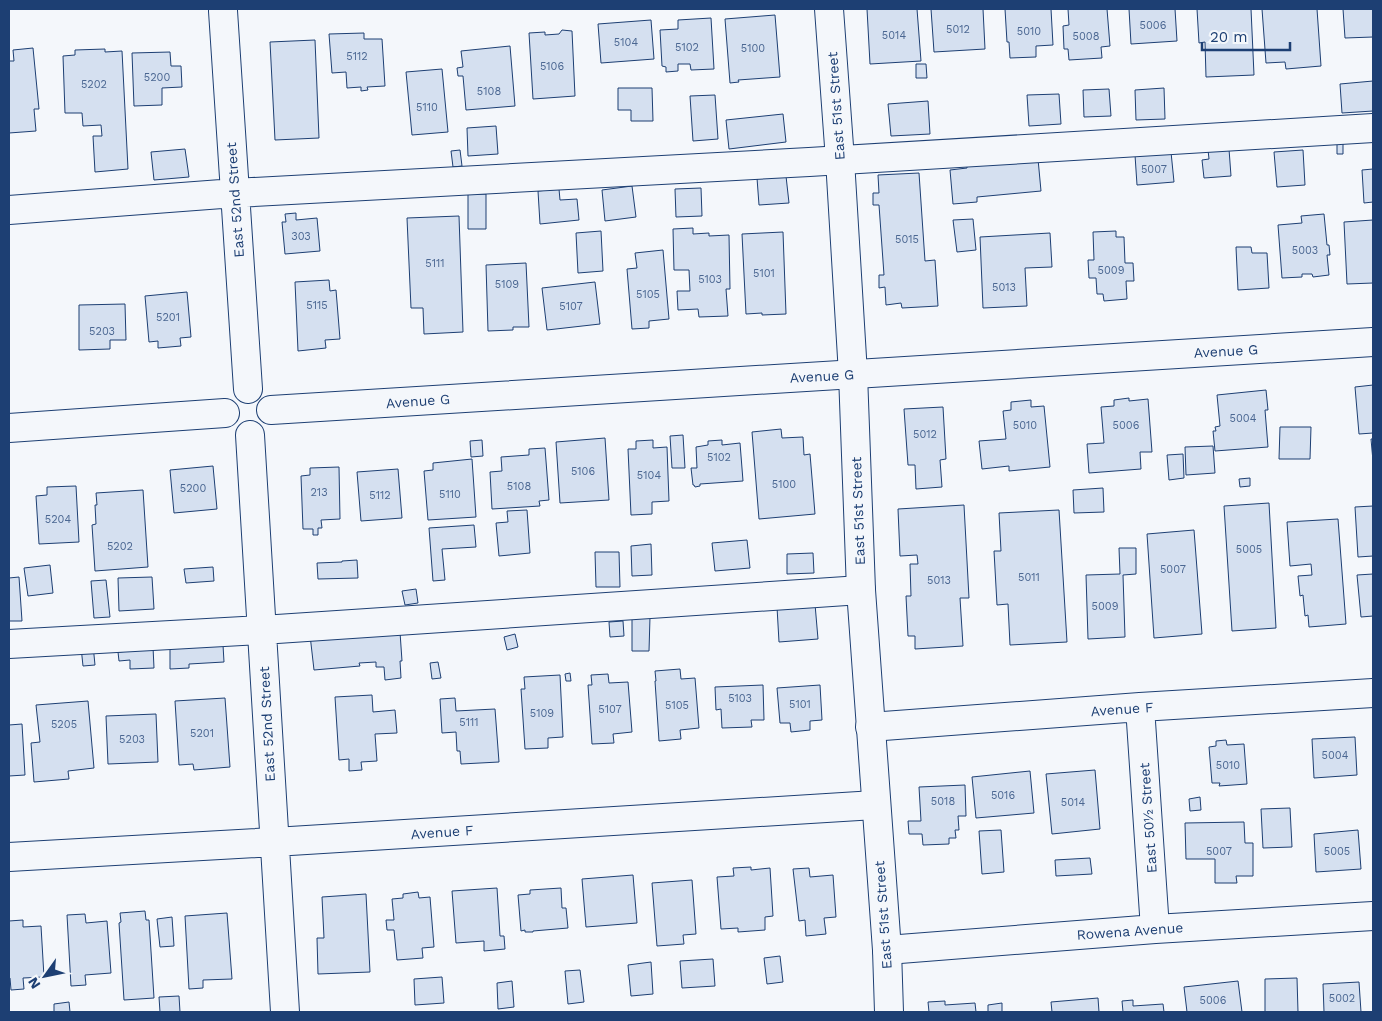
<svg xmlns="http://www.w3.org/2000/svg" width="1382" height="1021" viewBox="0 0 1382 1021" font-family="'Work Sans',sans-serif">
<rect width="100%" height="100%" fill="#f4f7fb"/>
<path fill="#d5e0f0" stroke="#1d3f73" d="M867,9h50l4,52 -51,3z
M931,9h52l2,40 -51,3z
M1005,9h46l2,36 -17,1v11l-26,1 -1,-16h-2z
M1068,9h39l3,37 -9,1 1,11 -33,2 -1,-11h-4l-1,-23 6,-1z
M1129,9h46l2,32 -46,3z
M1197,9h54l3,66 -48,2 -1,-35 -6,1z
M1262,9h55l4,57 -35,3 -1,-7 -19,1z
M1343,9h30v28l-28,1z
M775,15l5,62 -42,3 1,2 -9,1 -5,-64z
M711,18l3,51 -23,1 -1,-6h-12v7l-12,1v-5l-4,-1 -2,-36 18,-1v-9z
M651,20l3,39 -53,4 -3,-39z
M562,30l10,1 3,65 -42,3 -4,-66 16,-1v3l14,-1z
M364,33v6h18l3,47 -18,1 1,3 -7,1v-4l-14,1 -1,-16 -14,1 -3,-39z
M315,40l4,98 -44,2 -5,-98z
M510,46l5,60 -49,4 -3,-34h-5l-1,-8 6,-1 -2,-16z
M33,48l6,61h-5l2,22 -27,2v-72h5l-1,-11z
M105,49v3l17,-1 6,118 -33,3 -2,-36h9l-1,-11 -18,1 -1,-13h-17l-2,-57 12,-1v-5z
M170,52l1,14h10l1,21 -20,1v17l-28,1 -2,-53z
M916,64h10l1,14h-11z
M442,69l6,63 -36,3 -6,-63z
M1373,81v30l-31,2 -2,-29z
M618,88h34l1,33h-22v-11h-13z
M1164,88l1,31 -29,1 -1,-30z
M1109,89l2,27 -27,1 -1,-27z
M1059,94l2,30 -32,2 -2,-31z
M715,95l3,44 -25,2 -3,-45z
M928,101l2,33 -39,2 -3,-32z
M783,114l3,28 -57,7 -3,-29z
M496,126l2,28 -30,2 -1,-28z
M1337,143h6v11h-6z
M185,149l4,28 -35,3 -3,-28z
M1229,149l2,27 -27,2 -2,-18 7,-1 -1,-9z
M460,150l2,16 -9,1 -2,-16z
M1303,150l2,35 -28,2 -3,-35z
M1171,152l3,30 -37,3 -2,-30z
M1038,159l3,32 -64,6v5l-24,2 -3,-34 17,-2v-3z
M1373,169v33l-9,1 -2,-33z
M919,173l6,88 10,-1 3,46 -36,2 -1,-5 -15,2 -1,-18 -6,1v-13h5l-5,-70h-6v-12h6l-1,-18z
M786,176l3,27 -30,2 -2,-27z
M632,186l4,31 -31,4 -3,-31z
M701,188l1,28 -26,1 -1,-28z
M559,189l1,11 17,-1 2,21 -39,4 -2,-33z
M468,194h18v35h-18z
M296,213v7l21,-2 3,33 -35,3 -3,-32h4l-1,-8z
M1324,214l3,31h2l1,10h-3l2,20 -16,2 -1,-3h-10v3l-20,1 -4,-53 24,-2 -1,-7z
M459,216l4,116 -39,2 -1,-26h-12l-4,-90z
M973,219l3,31 -19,2 -4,-32z
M1373,220v63l-26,1 -3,-62z
M693,228v6l16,-1v3l20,-1 1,54h-4l2,27 -29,1 -1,-8 -20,1 -1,-19h13l-1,-21h-15l-1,-41z
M601,231l2,40 -25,2 -2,-40z
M1116,231v6h8l1,26h8l1,18h-8l1,18 -23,2 -1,-7h-6l-1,-16h-7l-1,-18h6l-1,-28z
M783,232l3,82 -24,1v-2l-16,1 -4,-80z
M1050,233l2,34 -27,1 2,38 -44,2 -3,-71z
M1236,247h15l1,6h15l2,35 -31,2z
M663,250l6,69 -20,2v7l-17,1 -5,-60 10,-1 -2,-15z
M526,263l3,64h-16v3l-25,1 -2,-66z
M329,280l1,11 6,-1 4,49 -15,1 1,8 -28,3 -3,-69z
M595,282l5,42 -53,6 -5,-42z
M187,292l4,45 -11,1 1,8 -23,2v-7l-9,1 -4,-46z
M125,304l1,36h-16v9l-31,1v-45z
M1373,385v48l-14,1 -4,-47z
M1266,390l2,20h-3l3,37 -53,4 -2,-20h3l-1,-4 5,-1 -3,-31z
M1129,398v3l19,-2 4,53h-12l1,17 -52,4 -2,-29 17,-1 -3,-36 13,-1v-6z
M1031,400v7l13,-1 6,61 -41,4v-5l-27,3 -3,-28 27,-2 -3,-28 8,-1v-8z
M943,407l3,52 -6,1 2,27 -26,2 -1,-24h-7l-4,-56z
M1280,427h31l-1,32h-31z
M781,429l1,9 21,-1 1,18 6,-1 5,60 -56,5 -7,-87z
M683,435l2,33h-13l-2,-32z
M605,438l4,62 -49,3 -4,-61z
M1371,439h2v22z
M482,440l1,16 -12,1 -1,-16z
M653,440v8l14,-1 2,54 -17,1v12l-21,1 -3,-66h8v-8z
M722,440v5l18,-2 3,38 -43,3v2l-5,1 -1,-2h-1l-2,-17h6l-1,-21 12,-2v-4z
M1213,446l2,27 -29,2 -1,-28z
M545,448l4,52 -10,1 1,5 -48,3 -2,-37 12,-1 -1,-14 28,-2v-6z
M1183,454l1,24 -15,2 -2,-25z
M472,459l4,58 -48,3 -4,-49 9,-1v-7z
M213,466l4,43 -43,4 -4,-43z
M339,467l1,52 -19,1 1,8h-4v7h-5v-6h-10l-2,-53 9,-1v-7z
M398,469l4,49 -41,3 -4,-49z
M1250,478v8l-10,1 -1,-8z
M76,486l3,56 -40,2 -3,-48 11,-1v-8z
M1103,488l1,24 -30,1 -1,-23z
M143,490l5,77 -53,4 -3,-46 4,-1 -1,-19h2l-1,-12z
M1269,503l7,125 -44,3 -8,-125z
M964,505l5,93h-9l3,48 -48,3v-13h-7l-2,-40h5l-1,-32h8l-1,-9 -17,1 -2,-47z
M1373,506v50l-15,1 -3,-50z
M527,510l3,43 -31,3 -3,-33 12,-1 -1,-11z
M1059,510l8,132 -57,3 -2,-41 -11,1 -3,-54h7l-2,-38z
M1338,519l8,105 -37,3 -1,-12 -3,1 -2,-21 -3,1 -2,-20 14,-1 -1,-11 -21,2 -3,-44z
M474,525l2,22 -34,2 3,31 -12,1 -4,-53z
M1194,530l8,104 -48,4 -7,-104z
M747,540l3,28 -35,3 -3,-28z
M651,544l1,31 -20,1 -1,-30z
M1119,548h17v26l-13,1 2,62 -37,2 -2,-64 34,-1z
M595,552h24l1,35h-24z
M813,553l1,20 -27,1v-20z
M357,560l1,18 -40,1 -1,-16 25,-1v-1z
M50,565l3,28 -25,3 -4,-28z
M213,567l1,14 -28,2 -2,-14z
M1373,574v42l-12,1 -4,-42z
M19,577l3,44h-13v-43z
M152,577l2,32 -35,2 -1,-33z
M106,580l4,37 -16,1 -3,-37z
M416,589l2,14 -13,2 -3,-14z
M815,604l3,35 -39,3 -2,-35z
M632,617h18l-1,34h-17z
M623,621l1,15 -14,1 -1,-15z
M400,632l2,29h-2l1,17 -16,2 -1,-13h-8v-5l-17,1 1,3 -46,4 -4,-35z
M515,634l3,13 -11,3 -3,-13z
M93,645l2,20 -12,1 -2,-19z
M223,645l1,17 -35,2v4l-19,1v-22z
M153,647l1,21 -24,1v-9l-11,1 -1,-9 12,-1v-2z
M438,662l3,16 -9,1 -2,-16z
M680,669l1,10 14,-1 4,50 -19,2 1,9 -22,2 -4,-60h1l-1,-10z
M570,673l1,8h-5l-1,-7z
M608,674l1,9 19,-1 4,50 -19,2 1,9 -22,1 -4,-59h4l-1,-10z
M560,675l3,62 -15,1v10l-23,1 -4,-60h4l-1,-12z
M763,685l1,35h-13l1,7 -30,1 -1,-19 -5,1 -1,-23z
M820,685l2,35 -12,1v9l-19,2 -1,-9h-10l-3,-35z
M372,695l1,17 22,-2 2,23 -22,1 2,27 -16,1 1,8 -13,1v-12l-10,1 -4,-63z
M225,698l5,69 -36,3 -1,-6 -14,1 -4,-64z
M455,698l1,13 39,-2 4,53 -38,2 -1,-13h-3l-1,-19 -14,1 -2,-34z
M88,701l6,67 -26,3 1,8 -35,3 -3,-39 9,-1 -4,-37z
M156,714l2,48 -50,2 -2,-48z
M22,724l3,51 -16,1v-51z
M1355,737l2,38 -43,3 -2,-39z
M1226,740l1,5 17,-1 3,40 -28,2 1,-3h-8l-3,-36 7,-1v-5z
M1095,770l5,59 -48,5 -6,-60z
M1030,771l4,42 -58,5 -4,-41z
M965,785l1,31h-8l1,14h-4l1,8h-7v6l-26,1 -1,-11h-13l-1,-13h13l-2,-34z
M1200,797l1,13 -11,1 -1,-12z
M1290,808l2,39 -29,1 -2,-39z
M1244,822l1,21h8v33h-17l1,7h-22v-24h-29l-1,-36z
M1001,830l3,42 -22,2 -3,-43z
M1358,830l3,39 -45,3 -2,-38z
M1090,858l2,16 -36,2 -1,-16z
M751,867v3l19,-2 3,48 -8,1v13l-27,2v-4l-17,1 -4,-52 17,-1 -1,-8z
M809,868l1,9 23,-2 3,42 -12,1 2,16 -20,2 -1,-16 -6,1 -6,-52z
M633,875l4,48 -51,4 -4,-48z
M692,880l4,54 -13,1 1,9 -27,2 -5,-63z
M497,888l3,48h4l1,13 -21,2v-10l-28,2 -4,-52z
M561,888l1,20h4l2,20 -35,3v1h-8v-2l-4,1 -3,-36 12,-1v-4z
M418,892l1,6 11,-1 4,50 -12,1 1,10 -26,2 -3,-30h-7l-1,-10h8l-2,-21 11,-1v-4z
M366,894l4,78 -52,2 -1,-36h7l-2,-41z
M145,911l1,9h3l5,78 -30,2 -5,-77 2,-1 -1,-9z
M227,913l5,66 -29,1v8l-14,1 -4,-73z
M85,914l1,9 21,-2 4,52 -26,2 1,10 -15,1 -4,-71z
M172,917l2,29 -14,1 -3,-28z
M23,920v7l18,-1 3,51 -21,1 1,11 -13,1 -1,-12h-1v-57z
M780,956l3,26 -16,2 -3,-26z
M713,959l2,27 -33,2 -2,-27z
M651,962l2,32 -22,2 -3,-31z
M580,970l4,32 -16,2 -3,-33z
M442,977l2,26 -29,2 -1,-26z
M1297,978l1,34h-33v-33z
M512,981l2,26 -16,2 -1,-26z
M1238,981l4,31h-55l-3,-25z
M1359,982l2,30h-37l-1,-28z
M179,996l1,16h-20l-1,-15z
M1098,998l1,14h-47l-1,-10z
M1133,1000v6l30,-2 1,8h-41l-1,-11z
M945,1001v4l30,-2 1,9h-47l-1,-10z
M69,1002l1,10h-16v-8z
M1002,1003v9h6h-20v-7z"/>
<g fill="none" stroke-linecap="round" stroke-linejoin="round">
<defs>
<path id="minor" d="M223,11l25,378
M9,210l226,-17 574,-31 564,-34
M271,410l1102,-68
M9,428l216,-15
M250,435l35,577
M9,644l253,-14 599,-40
M1140,707l15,222
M870,727l270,-20 233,-14
M9,857l265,-15 601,-37
M887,950l268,-21 218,-13"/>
<path id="major" d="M829,9l11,151 13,214 8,216 26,360 2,62"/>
</defs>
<use href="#minor" stroke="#1d3f73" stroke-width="30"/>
<use href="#major" stroke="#1d3f73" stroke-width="30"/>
<use href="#minor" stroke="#f4f7fb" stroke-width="28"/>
<use href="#major" stroke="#f4f7fb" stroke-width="28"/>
</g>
<g text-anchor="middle" stroke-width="4" stroke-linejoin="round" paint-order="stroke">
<g font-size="11" fill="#4b6792">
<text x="1153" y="29">5006</text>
<text x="958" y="33">5012</text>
<text x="1029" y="35">5010</text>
<text x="894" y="39">5014</text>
<text x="1086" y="40">5008</text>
<text x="626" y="46">5104</text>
<text x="687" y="51">5102</text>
<text x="753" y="52">5100</text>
<text x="357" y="60">5112</text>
<text x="552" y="70">5106</text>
<text x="157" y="81">5200</text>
<text x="94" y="88">5202</text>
<text x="489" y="95">5108</text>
<text x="427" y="111">5110</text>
<text x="1154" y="173">5007</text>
<text x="301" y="240">303</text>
<text x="907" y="243">5015</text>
<text x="1305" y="254">5003</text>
<text x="435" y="267">5111</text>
<text x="1111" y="274">5009</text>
<text x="764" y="277">5101</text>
<text x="710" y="283">5103</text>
<text x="507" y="288">5109</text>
<text x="1004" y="291">5013</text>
<text x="648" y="298">5105</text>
<text x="317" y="309">5115</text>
<text x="571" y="310">5107</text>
<text x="168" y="321">5201</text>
<text x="102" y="335">5203</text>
<text x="1243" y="422">5004</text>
<text x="1025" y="429">5010</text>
<text x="1126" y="429">5006</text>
<text x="925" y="438">5012</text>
<text x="719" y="461">5102</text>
<text x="583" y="475">5106</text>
<text x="649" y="479">5104</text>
<text x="784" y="488">5100</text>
<text x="519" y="490">5108</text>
<text x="193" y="492">5200</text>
<text x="319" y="496">213</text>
<text x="450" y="498">5110</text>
<text x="380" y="499">5112</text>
<text x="58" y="523">5204</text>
<text x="120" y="550">5202</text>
<text x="1249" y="553">5005</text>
<text x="1173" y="573">5007</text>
<text x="1029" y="581">5011</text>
<text x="939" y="584">5013</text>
<text x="1105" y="610">5009</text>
<text x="740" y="702">5103</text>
<text x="800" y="708">5101</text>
<text x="677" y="709">5105</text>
<text x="610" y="713">5107</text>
<text x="542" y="717">5109</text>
<text x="469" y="726">5111</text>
<text x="64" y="728">5205</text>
<text x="202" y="737">5201</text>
<text x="132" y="743">5203</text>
<text x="1335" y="759">5004</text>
<text x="1228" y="769">5010</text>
<text x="1003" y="799">5016</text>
<text x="943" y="805">5018</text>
<text x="1073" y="806">5014</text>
<text x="1219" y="855">5007</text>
<text x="1337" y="855">5005</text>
<text x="1342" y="1002">5002</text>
<text x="1213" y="1004">5006</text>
</g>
<g font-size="14" fill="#1d3f73" stroke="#f4f7fb">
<text transform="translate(836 106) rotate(-94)" y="5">East 51st Street</text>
<text transform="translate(235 200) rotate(-94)" y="5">East 52nd Street</text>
<text transform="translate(1226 351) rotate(-3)" y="5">Avenue G</text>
<text transform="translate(822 376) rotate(-3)" y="5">Avenue G</text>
<text transform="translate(418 401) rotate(-4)" y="5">Avenue G</text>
<text transform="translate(858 511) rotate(-92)" y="5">East 51st Street</text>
<text transform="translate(1122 709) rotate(-4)" y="5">Avenue F</text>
<text transform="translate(267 724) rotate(-93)" y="5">East 52nd Street</text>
<text transform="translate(1148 818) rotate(-94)" y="5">East 50½ Street</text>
<text transform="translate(442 832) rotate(-4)" y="5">Avenue F</text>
<text transform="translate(883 915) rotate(-94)" y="5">East 51st Street</text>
<text transform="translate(1130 931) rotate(-4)" y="5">Rowena Avenue</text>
</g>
</g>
<rect width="1382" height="1021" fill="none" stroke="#1d3f73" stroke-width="20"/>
<g transform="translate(45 976) rotate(237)" stroke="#f4f7fb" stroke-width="4" paint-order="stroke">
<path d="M0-4L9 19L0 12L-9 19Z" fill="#1d3f73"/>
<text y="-8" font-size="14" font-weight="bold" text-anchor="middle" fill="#1d3f73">N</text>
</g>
<path d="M1202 42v8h88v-8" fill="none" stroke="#1d3f73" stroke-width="2.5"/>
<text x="1210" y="42" font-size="15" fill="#1d3f73" stroke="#f4f7fb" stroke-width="4" paint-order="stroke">20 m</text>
</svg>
